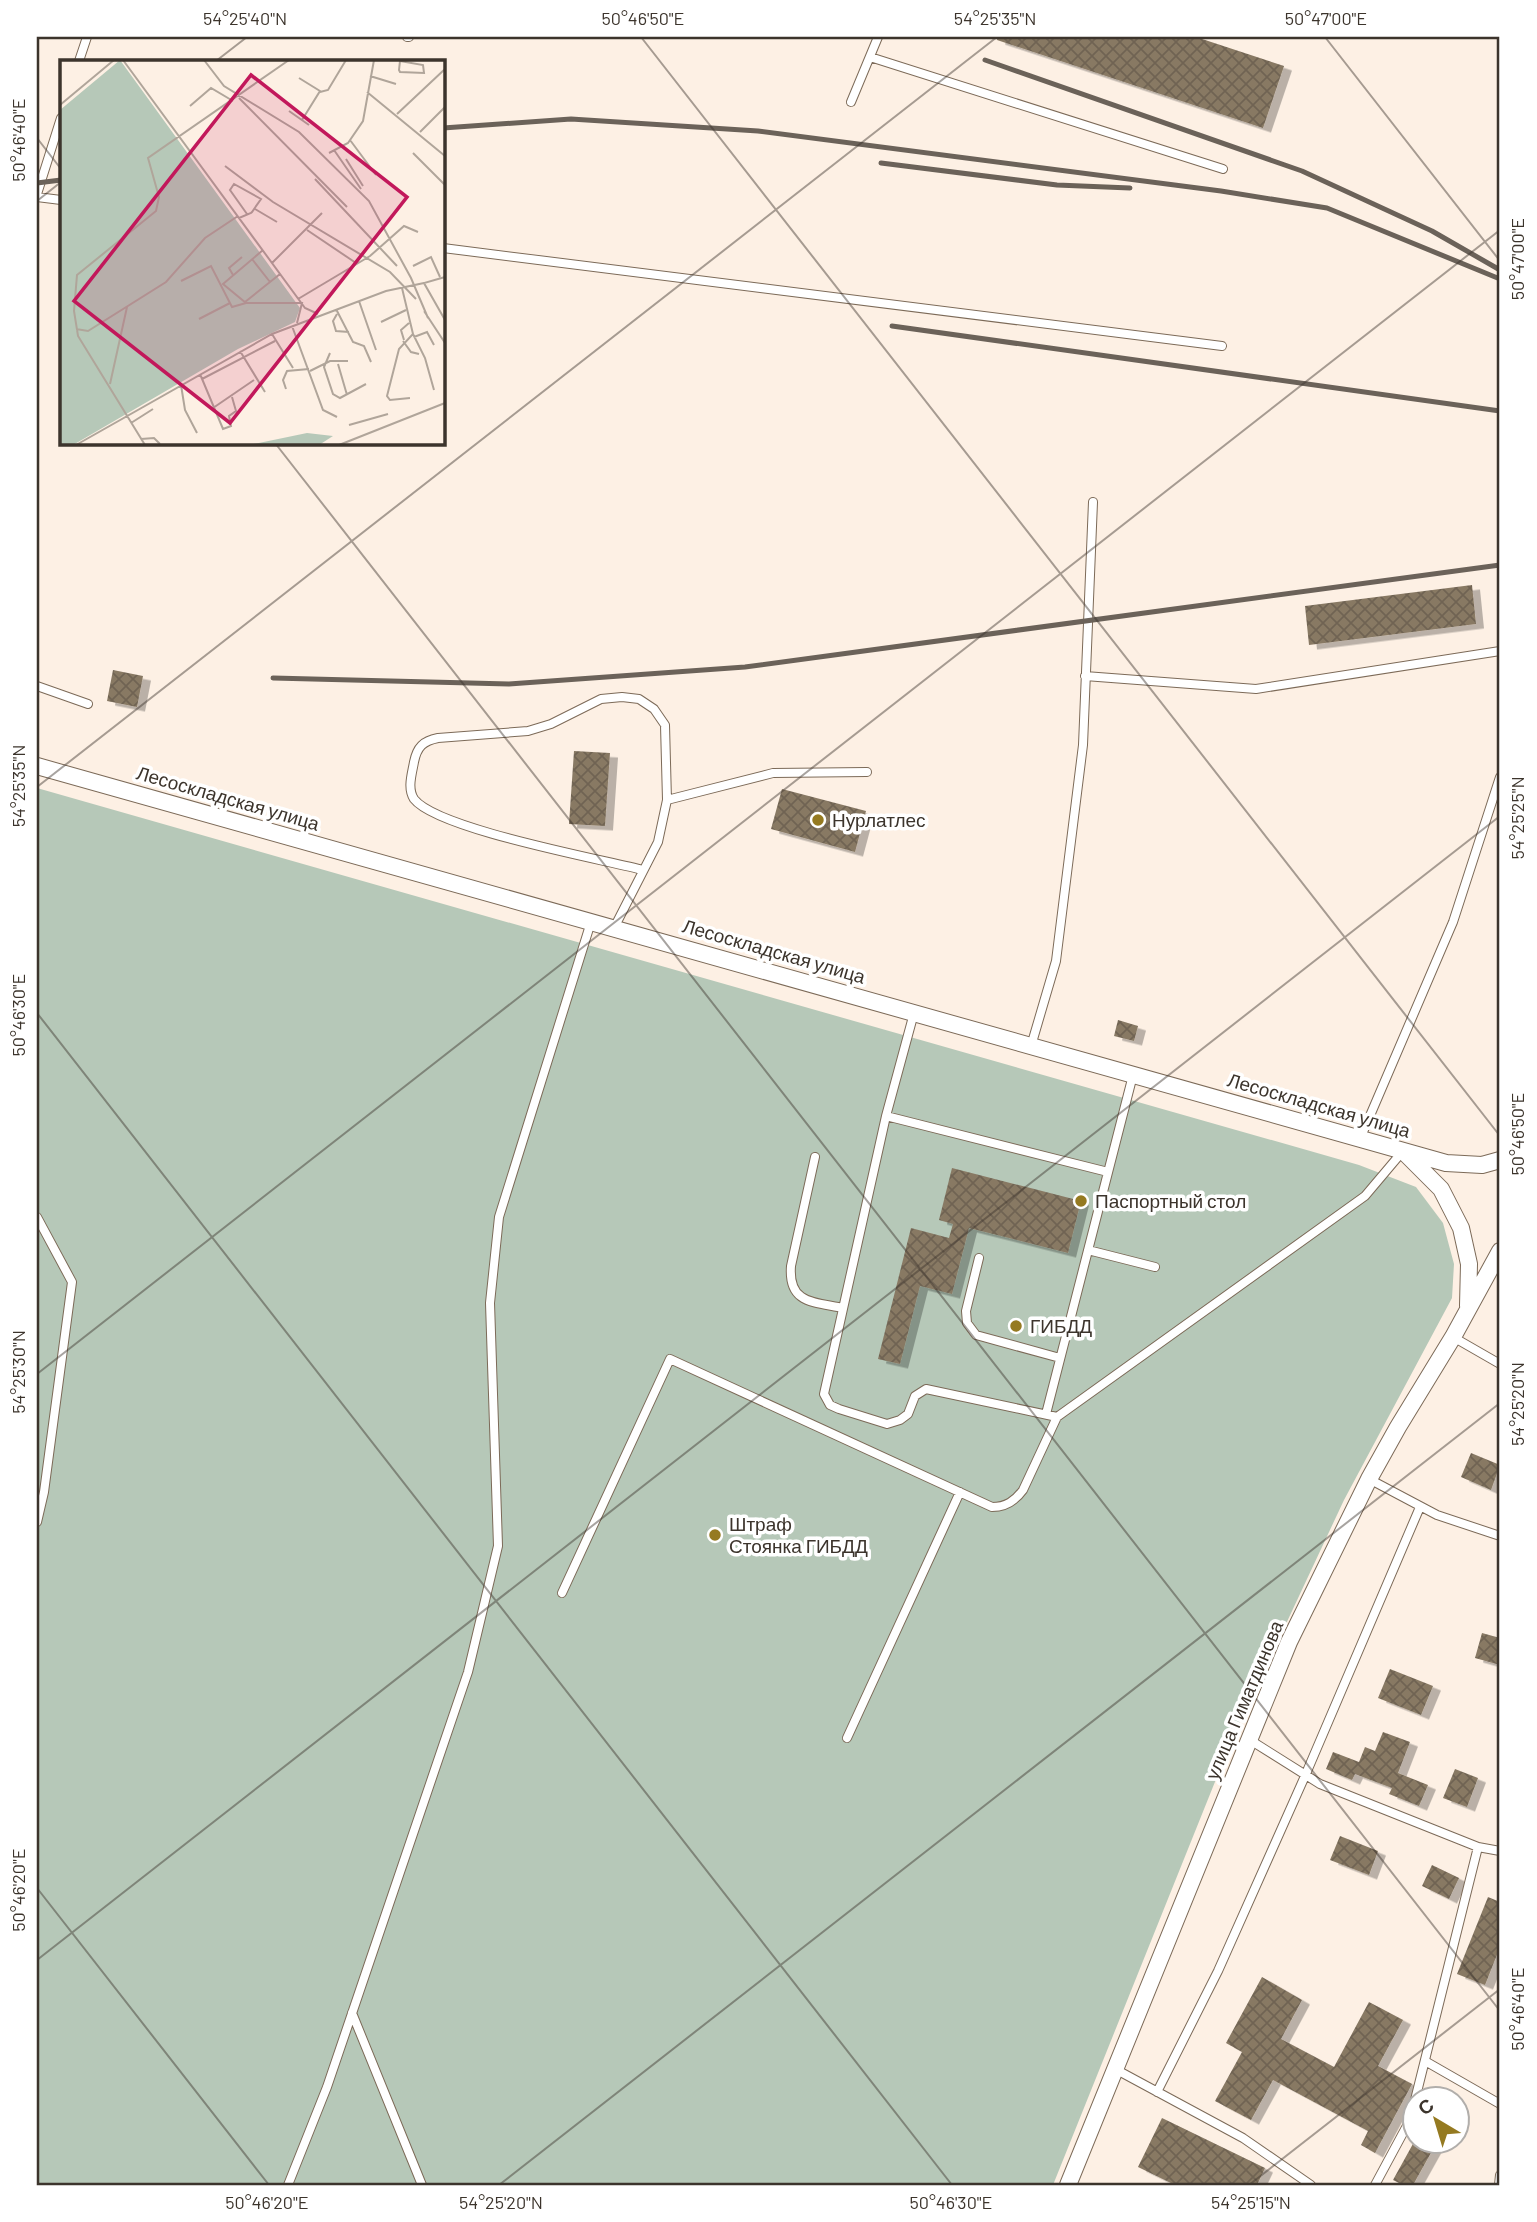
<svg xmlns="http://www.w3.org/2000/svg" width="1537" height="2222" viewBox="0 0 1537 2222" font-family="Barlow,sans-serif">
<defs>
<pattern id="building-cross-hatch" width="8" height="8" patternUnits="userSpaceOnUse" patternTransform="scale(1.75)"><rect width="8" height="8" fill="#887964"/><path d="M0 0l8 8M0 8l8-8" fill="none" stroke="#706453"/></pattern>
<filter id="shadow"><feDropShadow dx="8" dy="4.5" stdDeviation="0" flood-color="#0004"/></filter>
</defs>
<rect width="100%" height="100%" fill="#fdf0e4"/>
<path fill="#b6c8b8" d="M37,788l1322,377 57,22 27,36 11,41 -2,34 -108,202 -111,237 -180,448h-1016z"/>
<path fill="url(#building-cross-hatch)" filter="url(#shadow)" d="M998,37h198l88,29 -21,62 -266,-88z
M1472,585l4,39 -167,21 -4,-39z
M113,670l30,6 -6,31 -30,-6z
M574,751l36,2 -5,73 -36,-2z
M782,789l84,22 -11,41 -84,-23z
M1118,1020l20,6 -4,15 -20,-5z
M952,1168l129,33 -13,52 -99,-25 -17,66 -32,-8 -20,78 -22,-5 33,-131 38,10 4,-14 -14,-4z
M1471,1453l29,12 -9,25 -30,-13z
M1482,1633l18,5v27l-25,-7z
M1390,1669l43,17 -12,29 -43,-17z
M1383,1732l27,10 -12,31 30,12 -9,21 -30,-12 3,-6 -37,-14 -3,6 -26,-11 7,-17 26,10 6,-15 10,4z
M1455,1769l23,9 -11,29 -24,-9z
M1340,1836l38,15 -9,24 -39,-15z
M1432,1865l27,13 -10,21 -27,-13z
M1488,1897l12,5v45l-15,38 -28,-11z
M1262,1977l40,23 -21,39 53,28 35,-65 34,18 -25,46 34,18 -37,69 -14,-8 7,-14 -95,-51 -22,40 -36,-19 27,-49 -16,-9z
M1162,2118l103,50 -8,17h-82l-37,-18z
M1414,2142h23l-24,43h-10l-10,-5z"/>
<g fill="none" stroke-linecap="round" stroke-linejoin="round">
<defs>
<path id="lane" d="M407,37h2
M870,57l353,112
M79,61l8,-24
M851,102l27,-65
M37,194l24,-76
M37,197l24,3
M443,248l779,98
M1085,676l171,13 244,-38
M37,686l51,18
M667,800l106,-27 94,-1
M614,928l44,-86 9,-42 -2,-75 -11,-16 -15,-10 -17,-2 -21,2 -50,25 -23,7 -90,7c-15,3 -21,9 -24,24 -2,12 -7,26 0,37 23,30 186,60 229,71
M914,1013l-28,103 -62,278 6,11 9,4 48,15 13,-4 8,-6 7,-18 11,-7 131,28 308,-221 38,-45
M1031,1046l25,-85 27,-216 10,-243
M886,1116l222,56
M1360,1139l93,-217 47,-145
M815,1157l-24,109c-3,38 23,36 52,42
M37,1217l35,65 -28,210 -7,30
M1088,1250l67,17
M979,1258l-13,53 1,12 9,12 84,23
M1453,1337l47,27
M1046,1414l87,-339
M1369,1479l68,36 63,21
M562,1593l108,-234 322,148c14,0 23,-6 31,-17l34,-73
M847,1738l113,-246
M1250,1740l70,44 158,63 22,4
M352,2013l70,172
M1425,2061l75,43
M1115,2069l128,69 68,47
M1157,2092l61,-121 87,-195 115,-269
M1415,2100l63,-253
M288,2185l39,-98 141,-415 30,-126 -8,-243 9,-86 92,-295
M1375,2185l35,-65 4,-17
M1499,2185l1,-10"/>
<path id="street" d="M37,766l1409,397 36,2 18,-5
M1405,1153l36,36 20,39 8,36 -1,42
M1068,2185l221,-543 80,-163 29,-52 55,-90 47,-86"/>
</defs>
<use href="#lane" stroke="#7c6a58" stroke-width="10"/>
<use href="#street" stroke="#7c6a58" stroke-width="18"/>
<use href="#lane" stroke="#fff" stroke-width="8"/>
<use href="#street" stroke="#fff" stroke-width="16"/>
<path stroke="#6b6259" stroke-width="5" d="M985,60l317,111 130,60 68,39
M443,128l128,-9 187,12 463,60 106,17 173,71
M881,163l176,22 73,3
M37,183l24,-3
M892,326l608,85
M273,678l236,6 236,-17 755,-102"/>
</g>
<path fill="none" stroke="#3c342c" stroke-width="2" stroke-opacity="0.45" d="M641,37l859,1099M1325,37l175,224M216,61l31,-24M37,138l24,31M37,201l24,-19M275,443l1225,1568M37,787l960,-750M37,1013l915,1172M37,1374l1463,-1144M37,1888l232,297M37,1960l1463,-1144M499,2185l1001,-782M1249,2185l251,-196"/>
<g fill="#957a21" stroke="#fff" stroke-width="2.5">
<circle cx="818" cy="820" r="7"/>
<circle cx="1081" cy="1201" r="7"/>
<circle cx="1016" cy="1326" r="7"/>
<circle cx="715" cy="1535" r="7"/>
</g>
<g text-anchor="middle" stroke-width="7" stroke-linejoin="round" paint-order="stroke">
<g font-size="19" fill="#3c342c" stroke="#fff">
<text transform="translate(228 798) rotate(16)" y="7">Лесоскладская улица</text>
<text transform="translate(774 951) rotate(16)" y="7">Лесоскладская улица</text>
<text transform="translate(1319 1105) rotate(16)" y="7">Лесоскладская улица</text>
<text transform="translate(1244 1700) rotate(-67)" y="7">улица Гиматдинова</text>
</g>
<g font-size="19" fill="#3c342c" stroke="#fff" text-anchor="start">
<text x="832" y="827">Нурлатлес</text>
<text x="1095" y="1208">Паспортный стол</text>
<text x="1030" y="1333">ГИБДД</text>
<text x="729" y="1531">Штраф<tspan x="729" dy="22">Стоянка ГИБДД</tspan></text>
</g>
</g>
<g transform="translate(60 60)">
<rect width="385" height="385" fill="#fdf0e4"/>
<path d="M247,373l26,3 -14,9h-70z" fill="#b6c8b8"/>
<path d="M60,0l180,248 -5,14 -57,27 -165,96h-13v-335z" fill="#b6c8b8"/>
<path fill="none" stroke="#b0a59a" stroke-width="2" d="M63,0l182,248 13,6M144,0l20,26 75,46 70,69 42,77 17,40M340,1l23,4 1,8 -24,-1 -1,-2 1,-9 1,-1M310,16l26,8M239,18l21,13 -18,29M260,32l8,-2 18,-30M307,32l78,64M179,38l108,109M0,45l54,-45M130,46l21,-18 22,13M229,51l20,14M337,54l48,-45M360,72l25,-25M290,80l26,35M274,90l27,39M269,93l19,-10 15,-22 11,-61M353,93l32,32M286,99l17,27M165,106l48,36 117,70 26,27M255,119l82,87M195,149l22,13M179,158l12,-5 1,-1 9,-13 -27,-15 -4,6 17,24M247,170l49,33M203,190l-40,34 23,19h56l-5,20M192,199l18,23M212,203l50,-50M353,206l18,-9 9,20M173,215l-4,-7 13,-11M385,217l-21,6 21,37M121,221l30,-15 21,41 14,-4M342,228l11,46 -14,15 -12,47 3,4 20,-2M238,239l72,-43 34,-30 14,6M299,241l17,49M185,242l35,-28M276,249l17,33 11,4 7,16M364,251l21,32M277,254l-4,7 3,10 13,1M139,259l31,-16M321,262l25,-12M232,266l31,84 14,7M16,269l12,2 78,-49 39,-44 33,-22M212,274l21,34M353,274l12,24 9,32M354,277l13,-5 7,13M344,280l-3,-10 8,-7M343,281l8,11 8,2M180,291l25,41M270,293l-6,14 9,27 7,4 26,-14M278,304l9,31M250,311l20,-10h18M140,314l23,55 8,-3 -2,-10 7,-5 -4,-14M142,319l73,-38M50,324l17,-77M121,325l4,25 12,23M226,329l-3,-9 4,-9 22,-2M153,348l41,-28M71,363l22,-14M289,365l39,-11M81,379l13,-1 6,6M16,385l196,-111 114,-43 38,-8M85,385l-67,-109 -4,-25 3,-36 79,-64 3,-14 -11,-39 141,-98M279,385l106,-42"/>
<path fill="#c2185b" fill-opacity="0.15" stroke="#c2185b" stroke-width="3.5" d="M191,15l156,122 -177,226 -156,-122z"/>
<rect width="385" height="385" fill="none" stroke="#3c342c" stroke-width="3.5"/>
</g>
<rect width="1537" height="2222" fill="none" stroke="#ffffff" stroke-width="77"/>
<g transform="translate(1436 2120) rotate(322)"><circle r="33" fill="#ffffff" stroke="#b1aeab" stroke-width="2"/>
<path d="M0-5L12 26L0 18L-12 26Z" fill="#957a21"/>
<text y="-10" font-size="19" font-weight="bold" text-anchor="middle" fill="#3c342c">С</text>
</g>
<rect x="38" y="38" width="1460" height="2146" fill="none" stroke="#3c342c" stroke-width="2.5"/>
<g font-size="18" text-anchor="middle" fill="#3c342c">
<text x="245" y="25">54°25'40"N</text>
<text x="643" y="25">50°46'50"E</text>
<text x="995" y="25">54°25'35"N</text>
<text x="1326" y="25">50°47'00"E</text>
<text transform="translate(19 140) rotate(-90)" y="6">50°46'40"E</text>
<text transform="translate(1518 259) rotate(-90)" y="6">50°47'00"E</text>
<text transform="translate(19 786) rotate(-90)" y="6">54°25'35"N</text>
<text transform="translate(1518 818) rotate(-90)" y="6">54°25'25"N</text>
<text transform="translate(19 1015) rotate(-90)" y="6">50°46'30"E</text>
<text transform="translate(1518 1134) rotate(-90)" y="6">50°46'50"E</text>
<text transform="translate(19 1372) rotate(-90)" y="6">54°25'30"N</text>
<text transform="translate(1518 1404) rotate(-90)" y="6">54°25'20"N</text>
<text transform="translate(19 1890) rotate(-90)" y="6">50°46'20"E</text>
<text transform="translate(1518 2009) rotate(-90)" y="6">50°46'40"E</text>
<text x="267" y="2209">50°46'20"E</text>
<text x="501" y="2209">54°25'20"N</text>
<text x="951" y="2209">50°46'30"E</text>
<text x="1251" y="2209">54°25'15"N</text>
</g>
</svg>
